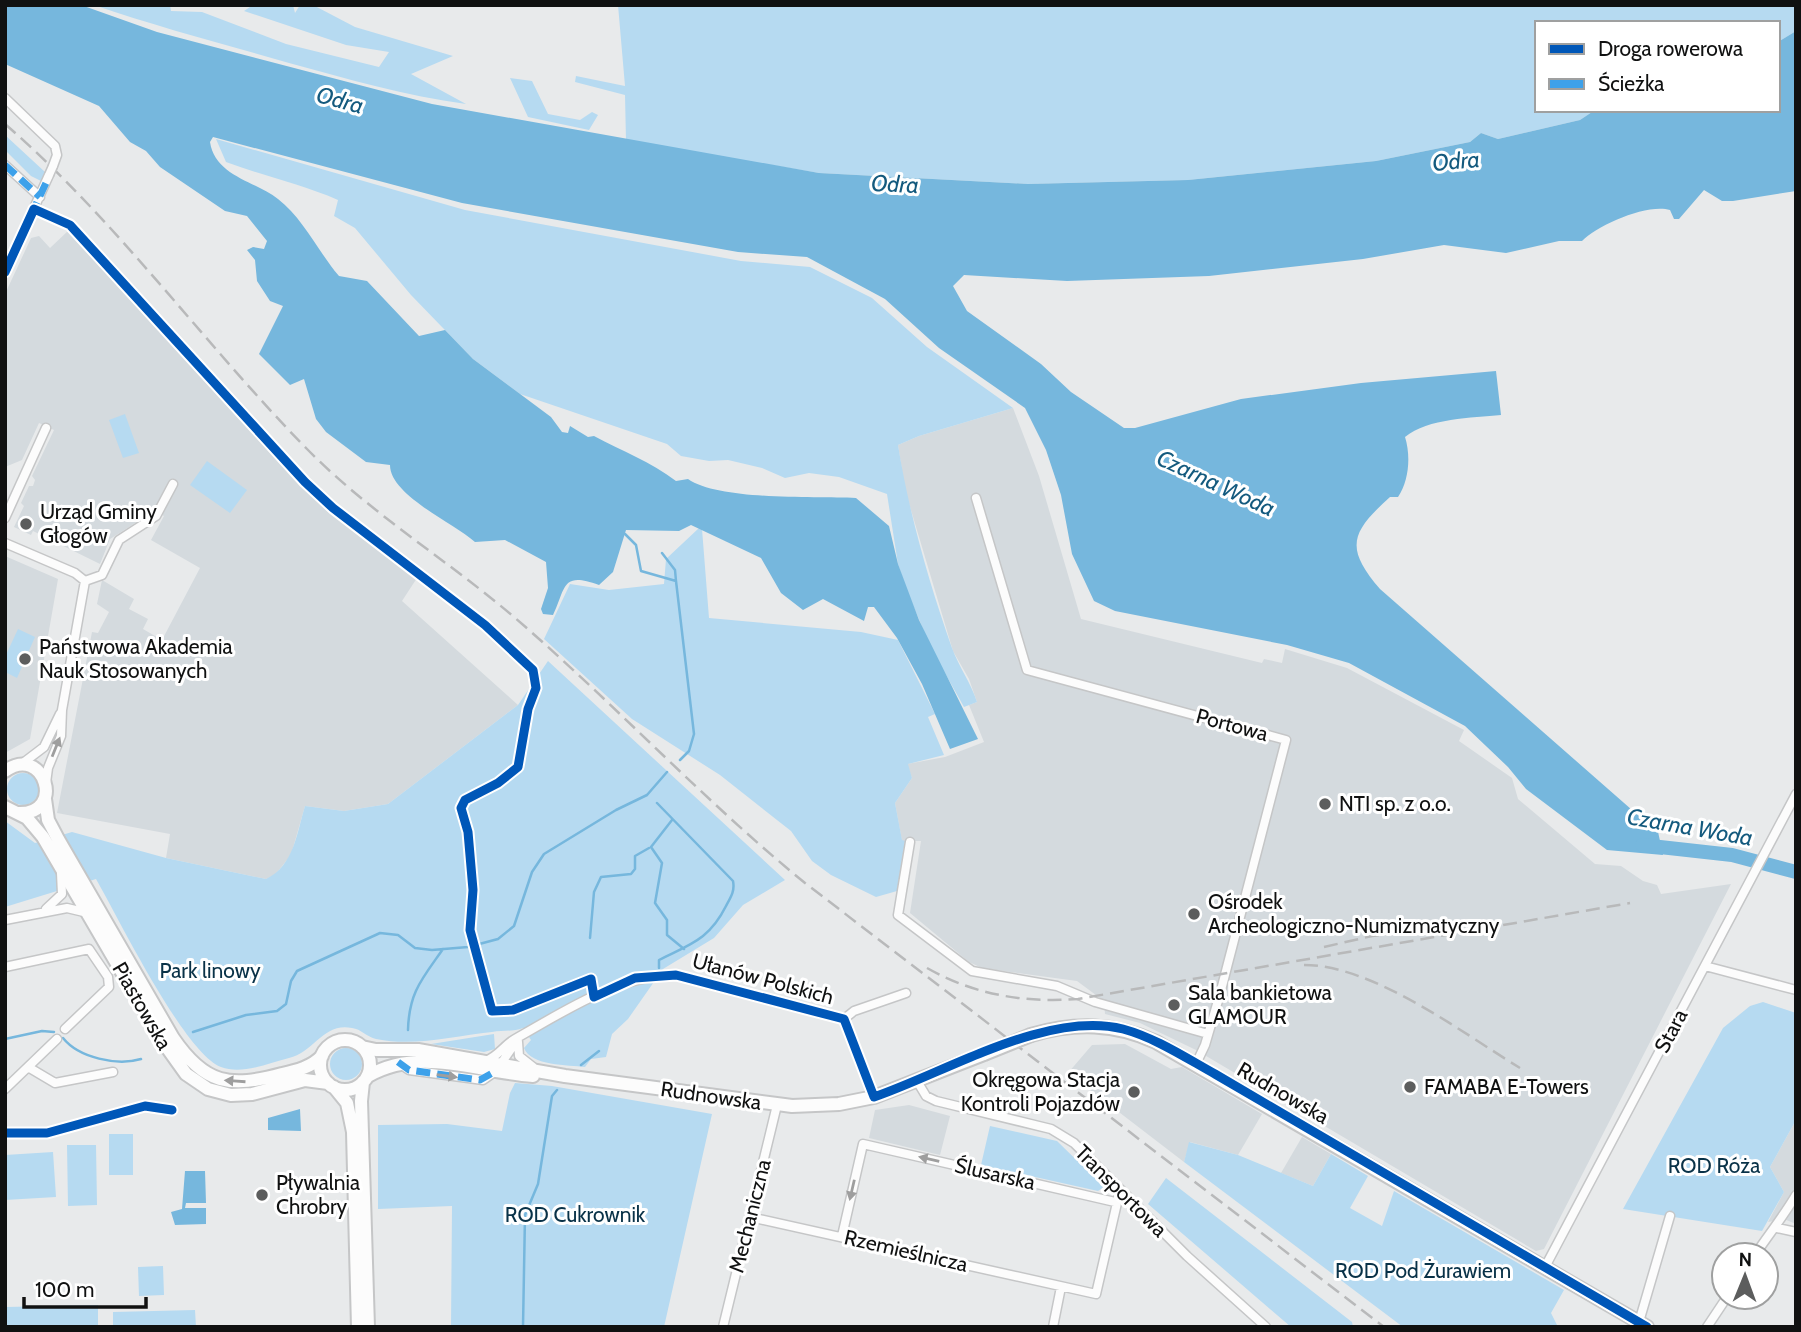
<svg xmlns="http://www.w3.org/2000/svg" width="1801" height="1332" viewBox="0 0 1801 1332" font-family="Cabin,sans-serif">
<rect width="100%" height="100%" fill="#e8eaeb"/>
<path fill="#d4dade" d="M69,230l200,219 68,67 80,62 -15,23 116,104 -130,99 -44,7 -39,-5 -14,49 -16,20 -9,4 -100,-21 4,-24 -113,-21 35,-181 6,1 11,-21 -12,-8 5,-24 32,19 -5,10 19,10 -5,10 19,11 38,-72 -49,-28 13,-24 -10,-5 -44,28 -10,25 -67,-33 -2,4 -17,-8 10,-21 -3,-3 8,-17h4l2,-6 -3,-4 22,-46 -15,-7 -17,37 -17,7v-173l26,-56 8,-2 11,12z
M1013,408l26,68 42,143 181,44 2,-4 18,4 3,-14 62,19 117,62 -5,11 53,37 6,21 77,65 26,2 22,15 14,4 4,9 70,-10 -187,365 -8,2 -340,-201 -56,-27 -35,-9 -1,-13 -27,-20 -95,-13 -13,-6 -59,-49 11,-72h-19l-7,-38 17,-25 -5,-14 38,-7 39,-15 -15,-37 8,-3 -8,-23 -16,-28 -48,-161 -7,-45 21,-9z
M5,556l53,23 -28,160 -25,14z
M1125,1044l46,25 11,-2 80,47 -24,41 -48,-13 -6,20 -116,-89 24,-28z
M909,1105l41,11 -10,39 -71,-17 6,-28z
M1796,1120v104l-12,-5 -16,3 16,-30 -14,-25z
M1302,1137l29,17 -18,32 -32,-13z"/>
<path fill="#b6daf1" d="M94,5h76l1,6 31,1 84,32 93,23 10,-15 -43,-7 -102,-34 9,-6h40l2,8 5,-8h13l42,22 98,29 -42,18 55,30c-60,-8 -118,-25 -177,-41 -66,-19 -131,-36 -195,-58z
M618,5h1178v26l-18,11v-19h-241v87h79l-13,4 -11,-2 -12,8 -82,19 -17,-6 -11,9 -94,19 -188,19 -160,4 -209,-11 -193,-32 -1,-46 -50,-13 1,-6 49,10z
M510,78l22,3 16,33 32,6 12,-8 6,3 -9,15 -61,-13z
M5,135l40,37 -4,9 -10,-5 -26,-26z
M216,139l249,71 276,51 69,6 62,31 55,49 86,61 -94,28 -21,9c11,68 31,138 54,203 7,19 19,35 25,54l-13,5 -32,-57 -25,-59 -9,-27 -11,-70 -48,-17 -30,-4 -24,5 -23,-10 -34,-8 -19,1 -28,-5 -14,-12 -147,-50 -47,-35 -62,-64 -56,-67 -21,-12 4,-16c-37,-16 -75,-24 -112,-38z
M125,414l14,39 -16,5 -14,-38z
M207,461l40,29 -17,23 -40,-28z
M699,528l3,1 7,89 152,14 37,8 37,74 -7,3 16,38 -36,9 4,14 -17,25 7,37 3,1 -8,50 -21,6 -45,-22 -19,-14 -21,-30 -71,-56 -88,-56 -88,-80 26,-55 39,6 55,-6 2,-25z
M18,629l17,8 -18,41 -12,-6v-15z
M548,661l237,219 -42,25 -29,33 -51,31 -35,50 -16,15 -6,23 -15,2 -6,8c-17,-2 -54,-1 -61,-19l7,-8 -8,-12c-10,4 -21,2 -31,4 -39,4 -77,15 -116,7 -9,-2 -15,-10 -24,-11 -28,-6 -38,24 -63,30 -20,5 -47,17 -68,9 -37,-14 -103,-150 -125,-188l-91,28v-86l30,22 37,-11 94,26 100,21c28,-13 31,-47 39,-73l39,5 44,-7 130,-99z
M7 789a16 16 0 1 1 32 0a16 16 0 1 1-32 0Z
M1763,1002l33,11v107l-26,47 14,25 -22,39 -139,-22 100,-181 27,-22z
M494,1034l1,15 -11,3 -53,-8z
M330 1064a16 16 0 1 1 32 0a16 16 0 1 1-32 0Z
M515,1083l37,3 160,28 -48,213h-213l1,-121 -74,3v-84l69,-1 55,7 8,-38z
M990,1126l67,15 47,46 -6,4 -117,-26z
M109,1134h24v41h-24z
M1189,1142l49,13 75,31 18,-32 37,22 -18,32 32,18 12,-35 170,99 -13,23 7,14h-155l-219,-165z
M67,1145h29l1,60 -29,1z
M53,1152l3,45 -51,3v-45z
M1166,1178l186,144 1,5h-62l-143,-123z
M163,1266l1,29 -25,1 -1,-29z
M98,1305v22h-91l-1,-20z
M195,1310l1,17h-83v-15z"/>
<path fill="#76b7dd" d="M5,5h76l76,27 275,72 387,69 209,11 160,-4 188,-19 94,-19 11,-9 17,6 82,-19 12,-8 186,-2v-68l18,-11v160l-63,10h-11l-18,-11 -25,29h-5l-4,-9c-22,-7 -73,15 -88,31h-23l-53,12 -62,-8 -81,14 -154,17 -142,5 -103,-6 -11,11 14,25 74,53 30,28 53,36h11l106,-29 120,-16 135,-12 5,44c-29,3 -73,3 -96,22 6,19 4,44 -7,60h-8c-40,36 -45,51 -10,92l268,235 9,3 6,28 -56,-5 -81,-61 -18,-22 -43,-41 -116,-63 -62,-18 -172,-34 -21,-10 -22,-47 -11,-59 -15,-45 -21,-42 -86,-60 -54,-49 -78,-42 -69,-5 -276,-49 -249,-66 -3,5c5,34 45,39 68,57 25,19 41,54 61,77l28,5 52,55 26,-6 28,29 78,58 11,15 6,1 2,-7 18,11 6,-1c28,15 57,26 82,45l12,-2c32,22 127,17 168,19l33,28 9,38 21,56 59,119 -28,10 -28,-65 -25,-46 -23,-31h-6l-4,14 -41,-22 -20,11 -22,-17 -20,-35 -70,-33 -12,6 -53,-1 -13,42 -14,13c-38,-14 -33,3 -46,30l-10,-1 -2,-5 7,-21 -2,-26 -41,-22 -30,2c-23,-20 -85,-47 -85,-77l-24,-3 -40,-30 -10,-13 -12,-40 -14,6 -31,-31 24,-48 -13,-5 -13,-20 -2,-21 -8,-10 6,-3 11,2 3,-8 -20,-25 -22,-5 -65,-44 -14,-16 -16,-9 -31,-36 -94,-42z
M300,1109l1,22 -33,-1v-12z
M185,1171h20l1,32h-20l-1,5h21v16l-31,1 -4,-13 11,-3z"/>
<g fill="none" stroke-linecap="round" stroke-linejoin="round">
<path stroke="#76b7dd" stroke-width="2.5" d="M625,534l11,11 5,26 35,10 18,153 -5,17 -9,9
M662,553l13,17 1,11
M657,803l76,78c2,10 -2,16 -7,25 -17,34 -36,38 -67,54v8
M672,820l-21,27 11,16 -7,40 12,17v15l17,14
M590,938l4,-46 7,-15 30,-3 4,-5v-13l14,-8
M408,1030c1,-38 14,-51 35,-81
M193,1032l53,-17 31,-4 9,-7 5,-23 6,-10 83,-38 18,2 17,13 17,2 36,-3 30,-8 16,-13 18,-54 12,-18 72,-44 31,-15 20,-23
M63,1038c16,20 54,28 78,21
M5,1039l37,-8 12,1
M581,1065l18,-14
M523,1327l2,-112 13,-31 14,-88 5,-6"/>
<path stroke="#76b7dd" stroke-width="14" d="M1642,845l90,10 64,17"/>
<defs>
<path id="street" d="M5,98l50,48 2,9 -4,11
M5,165l35,32
M5,272l44,-97
M976,498l51,172 259,70 -66,254 -15,51 -9,19
M5,518l41,-90
M5,543l70,30 10,8
M85,581l17,-6 17,-35 37,-24 17,-32
M23,763l21,-16 16,-33
M46,783l2,-15 13,-32 1,-26 23,-129
M910,842l-12,73 74,56 85,15 38,16 113,32
M46,909l16,-15 -1,-21
M5,920l62,-12 21,5
M1705,966l91,24
M5,967l84,-18 19,28 1,10 -44,42
M844,1019l10,-8 52,-18
M518,1042l1,14 14,11
M485,1061c13,-4 19,-16 30,-22 50,-28 103,-64 161,-64l168,44 30,78
M400,1064l9,6 74,10 13,-9 22,-32
M28,1067l27,16 58,-11
M917,1081l9,15 10,5 115,28 23,14 113,113 79,71
M5,1089l52,-50
M750,1217l346,77 24,-104
M1777,1228l19,4
M842,1236l21,-92 252,58
M1755,1255c14,-21 28,-38 41,-60
M1545,1267l251,-473
M1639,1322l31,-106
M723,1327l54,-222
M1053,1327l8,-40
M1707,1327l20,-30"/>
<path id="secondary" d="M5,771c39,-28 62,44 13,42
M45,799l3,21 10,19 115,199c32,47 57,50 109,36 14,-3 30,-7 40,-18
M5,807l22,11 16,19 118,202 25,35 22,15 23,6 21,-1 53,-14 23,3
M1031,1035c44,-13 84,-12 125,7l491,285
M320 1065a25 25 0 1 1 50 0a25 25 0 1 1-50 0Z
M362,1047l14,3h42l147,26 227,30 47,-2 35,-7 110,-43
M368,1076c52,-30 109,-4 165,0
M363,1082l-2,19 7,226
M334,1087l13,16 6,29 5,195"/>
</defs>
<use href="#street" stroke="#c5c6c7" stroke-width="11"/>
<use href="#secondary" stroke="#c5c6c7" stroke-width="16"/>
<use href="#street" stroke="#fcfcfc" stroke-width="8"/>
<use href="#secondary" stroke="#fcfcfc" stroke-width="12"/>
<path stroke="#b8b9ba" stroke-width="2.5" stroke-dasharray="14 7" stroke-linecap="butt" d="M5,124c112,97 199,220 302,325 63,64 139,110 207,168 100,86 189,183 291,266l579,444
M1324,947l48,-11 45,-5
M1304,965c69,0 157,67 216,103
M927,968c48,27 97,35 151,31l552,-96"/>
<defs>
<path id="street-bridge" d="M49,175l4,-9"/>
<path id="secondary-bridge" d="M984,1054l47,-19"/>
</defs>
<use href="#street-bridge" stroke="#c5c6c7" stroke-width="11" stroke-linecap="butt"/>
<use href="#secondary-bridge" stroke="#c5c6c7" stroke-width="16" stroke-linecap="butt"/>
<use href="#street-bridge" stroke="#fcfcfc" stroke-width="8"/>
<use href="#secondary-bridge" stroke="#fcfcfc" stroke-width="12"/>
<path stroke="#3da1ea" stroke-width="7" stroke-dasharray="14 7" stroke-linecap="butt" d="M5,165l35,32
M31,215l15,-32
M398,1062l11,8 71,10 16,-9"/>
<defs>
<path id="cycleway" d="M5,272l29,-63 36,16 235,257 28,26 152,117 48,45 3,18 -8,21 -10,58 -20,16 -33,17 -4,8 7,24 5,58 -3,40 22,81 21,-1 78,-31 3,18 41,-19 41,-3 168,44 30,78c73,-25 173,-87 249,-68 33,9 63,29 92,45l432,253
M5,1133h42l98,-27 27,4"/>
</defs>
<use href="#cycleway" stroke="#fff" stroke-width="13"/>
<use href="#cycleway" stroke="#0057b8" stroke-width="9"/>
</g>
<defs><path id="oneway-solid" d="M-6-.8H1V-3.2L6.5 0L1 3.2V.8H-6Z" transform="scale(1.75)"/></defs>
<g fill="#9e9e9e">
<use href="#oneway-solid" transform="translate(56 747) rotate(-68)"/>
<use href="#oneway-solid" transform="translate(447 1076) rotate(8)"/>
<use href="#oneway-solid" transform="translate(235 1081) rotate(-176)"/>
<use href="#oneway-solid" transform="translate(929 1159) rotate(-167)"/>
<use href="#oneway-solid" transform="translate(852 1190) rotate(103)"/>
</g>
<g fill="#5c5d5d" stroke="#fff" stroke-width="2.5">
<circle cx="26" cy="524" r="7"/>
<circle cx="25" cy="659" r="7"/>
<circle cx="1325" cy="804" r="7"/>
<circle cx="1194" cy="914" r="7"/>
<circle cx="1174" cy="1005" r="7"/>
<circle cx="1410" cy="1087" r="7"/>
<circle cx="1134" cy="1092" r="7"/>
<circle cx="262" cy="1195" r="7"/>
</g>
<g text-anchor="middle" stroke-width="6" stroke-linejoin="round" paint-order="stroke">
<g font-size="21" fill="#101111" stroke="#fff" text-anchor="start">
<text x="40" y="519">Urząd Gminy<tspan x="40" dy="24">Głogów</tspan></text>
<text x="39" y="654">Państwowa Akademia<tspan x="39" dy="24">Nauk Stosowanych</tspan></text>
<text x="1339" y="811">NTI sp. z o.o.</text>
<text x="1208" y="909">Ośrodek<tspan x="1208" dy="24">Archeologiczno-Numizmatyczny</tspan></text>
<text x="1188" y="1000">Sala bankietowa<tspan x="1188" dy="24">GLAMOUR</tspan></text>
<text x="1120" y="1087" text-anchor="end">Okręgowa Stacja<tspan x="1120" dy="24">Kontroli Pojazdów</tspan></text>
<text x="1424" y="1094">FAMABA E-Towers</text>
<text x="276" y="1190">Pływalnia<tspan x="276" dy="24">Chrobry</tspan></text>
</g>
<g font-size="21" fill="#101111" stroke="#fff">
<text transform="translate(1232 725) rotate(15)" y="7">Portowa</text>
<text transform="translate(763 979) rotate(15)" y="7">Ułanów Polskich</text>
<text transform="translate(142 1006) rotate(60)" y="7">Piastowska</text>
<text transform="translate(1671 1031) rotate(-62)" y="7">Stara</text>
<text transform="translate(1283 1093) rotate(30)" y="7">Rudnowska</text>
<text transform="translate(711 1096) rotate(8)" y="7">Rudnowska</text>
<text transform="translate(995 1174) rotate(13)" y="7">Ślusarska</text>
<text transform="translate(1121 1191) rotate(45)" y="7">Transportowa</text>
<text transform="translate(750 1216) rotate(-76)" y="7">Mechaniczna</text>
<text transform="translate(906 1251) rotate(13)" y="7">Rzemieślnicza</text>
</g>
<g font-size="21" fill="#093248" stroke="#fff">
<text x="210" y="978">Park linowy</text>
<text x="1714" y="1173">ROD Róża</text>
<text x="575" y="1222">ROD Cukrownik</text>
<text x="1423" y="1278">ROD Pod Żurawiem</text>
</g>
<g font-size="23" font-style="italic" fill="#145a7e" stroke="#fff">
<text transform="translate(340 100) rotate(15)" y="8">Odra</text>
<text transform="translate(1456 161) rotate(-5)" y="8">Odra</text>
<text transform="translate(895 184) rotate(3)" y="8">Odra</text>
<text transform="translate(1216 483) rotate(25)" y="8">Czarna Woda</text>
<text transform="translate(1690 827) rotate(10)" y="8">Czarna Woda</text>
</g>
</g>
<rect width="1801" height="1332" fill="none" stroke="#101111" stroke-width="14"/>
<rect x="1535" y="21" width="245" height="91" fill="#ffffff" stroke="#9fa0a0" stroke-width="2"/>
<rect x="1549" y="44" width="35" height="10" fill="#0057b8" stroke="#9fa0a0" stroke-width="2"/>
<text x="1598" y="56" font-size="21" fill="#101111">Droga rowerowa</text>
<rect x="1549" y="79" width="35" height="10" fill="#3da1ea" stroke="#9fa0a0" stroke-width="2"/>
<text x="1598" y="91" font-size="21" fill="#101111">Ścieżka</text>
<g transform="translate(1745 1276) rotate(1)"><circle r="33" fill="#ffffff" stroke="#9fa0a0" stroke-width="2"/>
<path d="M0-5L12 26L0 18L-12 26Z" fill="#5c5d5d"/>
<text y="-10" font-size="19" font-weight="bold" text-anchor="middle" fill="#101111">N</text>
</g>
<path d="M24 1297v10h122v-10" fill="none" stroke="#101111" stroke-width="3.5"/>
<text x="35" y="1297" font-size="21" fill="#101111" stroke="#ffffff" stroke-width="5" paint-order="stroke">100 m</text>
</svg>
